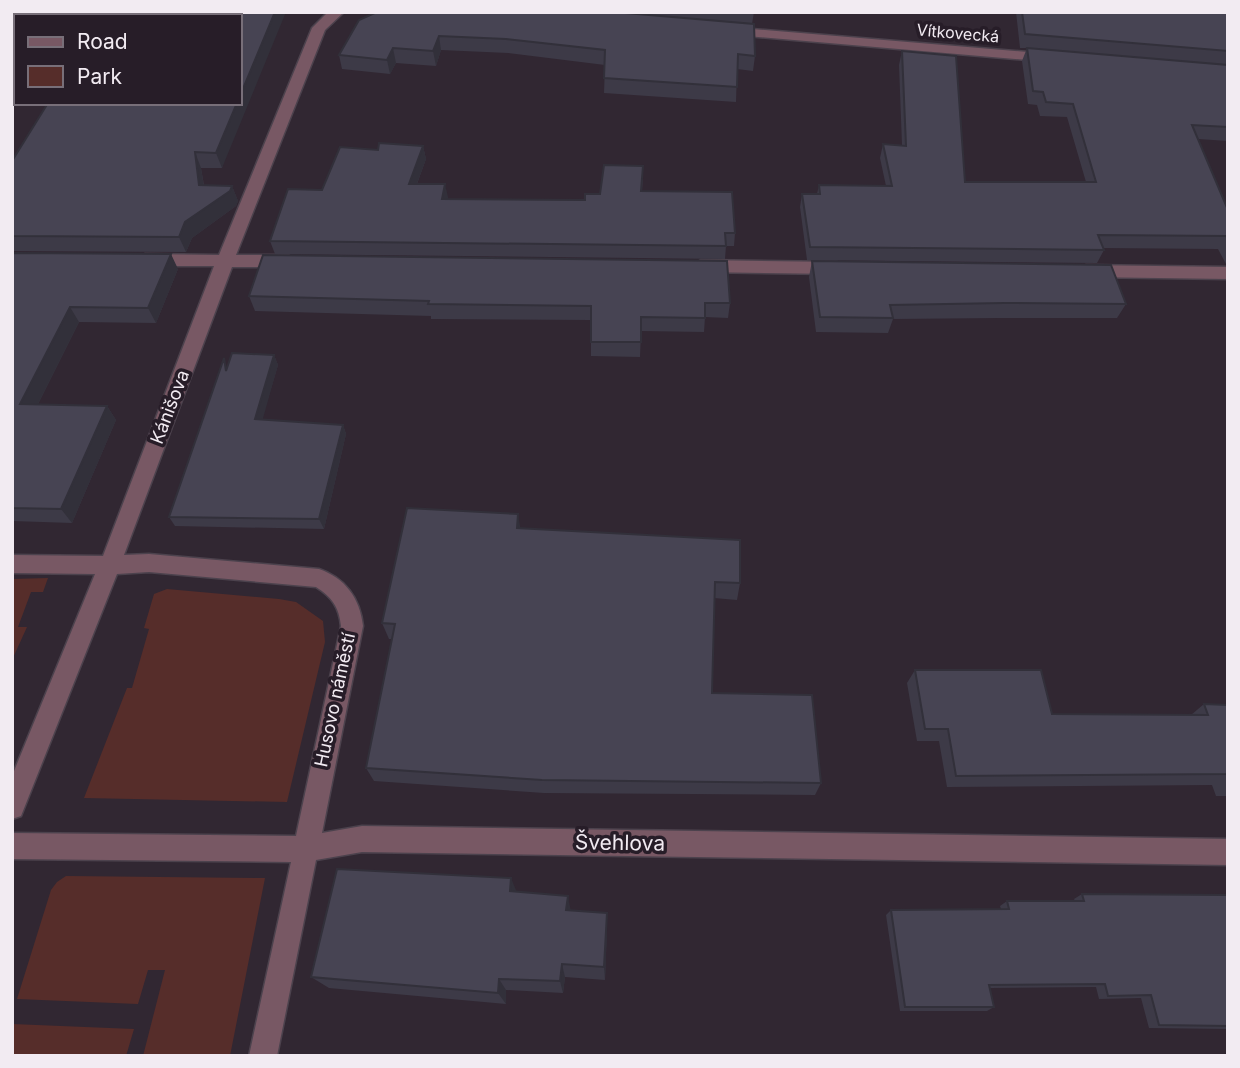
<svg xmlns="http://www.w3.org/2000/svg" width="1240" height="1068" viewBox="0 0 1240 1068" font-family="Inter,sans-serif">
<rect width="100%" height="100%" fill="#312732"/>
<path fill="#562d2a" d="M48,578l-5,14h-12l-13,35h9l-15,33v-81z
M167,589l112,10 17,3 27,19 2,21 -38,160 -203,-4 43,-110h5l17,-59 -5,-1 10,-34z
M66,876l199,2 -35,178h-87l22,-86h-17l-10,34 -121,-5 34,-109 6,-8z
M12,1024l122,5 -8,27h-114z"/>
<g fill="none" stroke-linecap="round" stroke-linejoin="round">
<defs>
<path id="minor" d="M328,12h16l-19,18 -89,225h52l9,6 -9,6h-56l-108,288 25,-1 170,15c26,9 41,29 44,57l-41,207 40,-7 866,13v26l-866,-13 -46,8 -39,196h-28l42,-194 -279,-3v-26l284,3 45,-210c-2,-19 -9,-29 -25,-39l-167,-15 -32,2 -96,242 -9,3v-43l83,-202 -83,-1v-18l91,1 111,-290h-69l-9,-6 9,-6 74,1 93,-227z
M728,27l323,27 7,4 -7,4 -328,-28v-6z
M701,260l136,2 9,6 -9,6 -136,-2 -9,-6z
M1086,265l142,2v12l-142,-2 -9,-6z"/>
</defs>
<use href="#minor" stroke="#4c424d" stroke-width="3"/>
<use href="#minor" fill="#785864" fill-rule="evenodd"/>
</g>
<path fill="#3d3a47" d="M377,12h377l-2,12 3,32 -2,15 -16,-2 -1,33 -132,-9 1,-28 -97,-12 -67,-3 -5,16 -40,-3 -6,11 -48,-5 -3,-14z
M1016,12h212v129l-30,-2 30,71v55l-2,-1 -8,-15 -115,-1 1,2 -7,13 -290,-3 -7,-53 2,-13h15l2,-9 67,1 -6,-28 3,-14 19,1 -3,-80 3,-14 63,131h121l-19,-65 -27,-1 -3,-11 -9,-1 -6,-43 5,-13h-7z
M240,103l-18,65h-21l3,17 28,1 6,15 -2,5 -44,32 -6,14 -174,-1v-90z
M423,146l3,13 -9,25 31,13 -1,2 138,1 58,-21 -1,12 93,42 -1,13h-8l-1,13 -450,-5 -5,-13 108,-91z
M12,253l166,16 -22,54 -77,-1 -41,82 69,2 9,14 -44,103 -60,-2z
M812,261l314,43 -9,14h-119l-105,1 -5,14 -72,-1 -7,-55z
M249,296l481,7 -2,15 -23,-1 -1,15 -63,-1 -1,26 -49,-1v-36l-160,-1v-3l-176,-5z
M274,355l4,10 -16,54 81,6 3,9 -22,95 -149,-3 -6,-9 59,-151z
M520,528l220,55 -3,17 -23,-2 -2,95 109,90 -6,12 -271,-2 -170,-12 -8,-13 26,-129h-3l-7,-16z
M915,670l137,44 139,1 13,-11 24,1v91h-12l-4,-11 -265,2 -8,-46h-22l-10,-58z
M516,892l55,19 36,2v16l-2,51 -40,-3 -2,16 -57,-3v14l-177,-16 -18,-11z
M1082,894l146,1v134l-79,-1 -8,-30 -42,1 -3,-12 -106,1 4,19 -7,4h-87l-14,-96 5,-5 110,-1 -1,-3 7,-5h68l-1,-2z"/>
<path fill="#32303a" d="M275,12h11l-64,156 -6,-15 21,-50h3v-7z
M439,36l2,14 -5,16 -3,-15z
M393,48l3,15 -6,11 -3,-14z
M423,146l3,13 -14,38 -3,-13z
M195,152l6,16 5,32 -7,-15z
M445,184l3,13 -4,15 -2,-13z
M232,186l6,15 -2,5 -44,32 -6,14 -7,-15 6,-15z
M171,254l7,15 -22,54 -8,-15z
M70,307l9,15 -48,96 -11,-14z
M274,355l4,10 -18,64 -5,-10z
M107,406l9,14 -44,103 -11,-14z
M343,425l3,9 -22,95 -5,-10z
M518,514l3,18 -4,-4z
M511,878l7,17 -8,-4z
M568,896l3,16 -5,-2z
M607,913v16l-2,51 -1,-13z
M562,964l3,13 -2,16 -3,-12z
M499,979l7,11v14l-8,-11z"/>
<path fill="#474453" stroke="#32303a" stroke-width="2" d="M185,12h90l-35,84v-80h-56z
M377,12h237l140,12 1,32 -17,-2 -1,33 -133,-9 1,-28 -99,-11 -67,-3 -6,15 -40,-3 -6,12 -48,-5 20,-35z
M1022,12h206v39l-203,-17z
M1027,48l201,17v62l-36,-2 36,85v29l-2,-3 -128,-1 6,15 -294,-3 -8,-53h18l-1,-9 73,1 -9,-42 23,2 -4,-95 54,5 9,126h131l-23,-78 -27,-2 -3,-10 -10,-1z
M48,103h189l-21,50 -21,-1 4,33 33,1 -2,5 -45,31 -6,15 -167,-1v-75z
M379,143l44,3 -14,38h36l-3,15 143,1v-6h15l4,-29 39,1 -2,25 91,1 3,41h-10l1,13 -456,-5 18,-52 34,1 18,-43 38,3z
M12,253l159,1 -23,54 -78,-1 -50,97 87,2 -46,103 -49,-1z
M263,255l464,6 3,42h-25v15l-64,-1v25h-50v-36l-163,-2 1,-3 -180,-5z
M812,261l299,4 15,39 -122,-1 -114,2 3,13 -73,-1z
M232,353l42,2 -19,64 88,6 -24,94 -150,-2 55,-159 2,13z
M407,508l111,6 -1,14 223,12v43l-25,-1 -3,111 100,2 9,88 -279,-3 -176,-12 29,-144 -13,-1z
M915,670h126l11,44 156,1 -4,-11 24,1v69l-272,2 -8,-47h-23z
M337,869l174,9 -1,13 58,5 -2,14 41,3 -3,54 -42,-3 -2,17 -61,-2 -1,14 -187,-16z
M1082,894l146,1v131l-69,-1 -8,-30 -43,1 -3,-12 -116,1 5,22h-89l-14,-97 118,-1 -2,-8h77z"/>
<g text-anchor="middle" stroke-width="7" stroke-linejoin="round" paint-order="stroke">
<g font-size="16" fill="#f2ebf2" stroke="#271d28">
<text transform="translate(958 33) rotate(5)" y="6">Vítkovecká</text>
</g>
<g font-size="18" fill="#f2ebf2" stroke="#271d28">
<text transform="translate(170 407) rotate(-69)" y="6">Kánišova</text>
<text transform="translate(335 700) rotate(-78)" y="6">Husovo náměstí</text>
</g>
<g font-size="21" fill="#f2ebf2" stroke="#271d28">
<text transform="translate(620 843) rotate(1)" y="7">Švehlova</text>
</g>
</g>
<rect width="1240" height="1068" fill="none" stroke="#f2ebf2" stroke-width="28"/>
<rect x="14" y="14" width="228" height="91" fill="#271d28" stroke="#786f79" stroke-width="2"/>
<rect x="28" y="37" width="35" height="10" fill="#785864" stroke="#786f79" stroke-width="2"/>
<text x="77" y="49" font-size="21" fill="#f2ebf2">Road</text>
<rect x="28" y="66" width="35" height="21" fill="#562d2a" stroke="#786f79" stroke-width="2"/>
<text x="77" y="84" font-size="21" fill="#f2ebf2">Park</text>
</svg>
